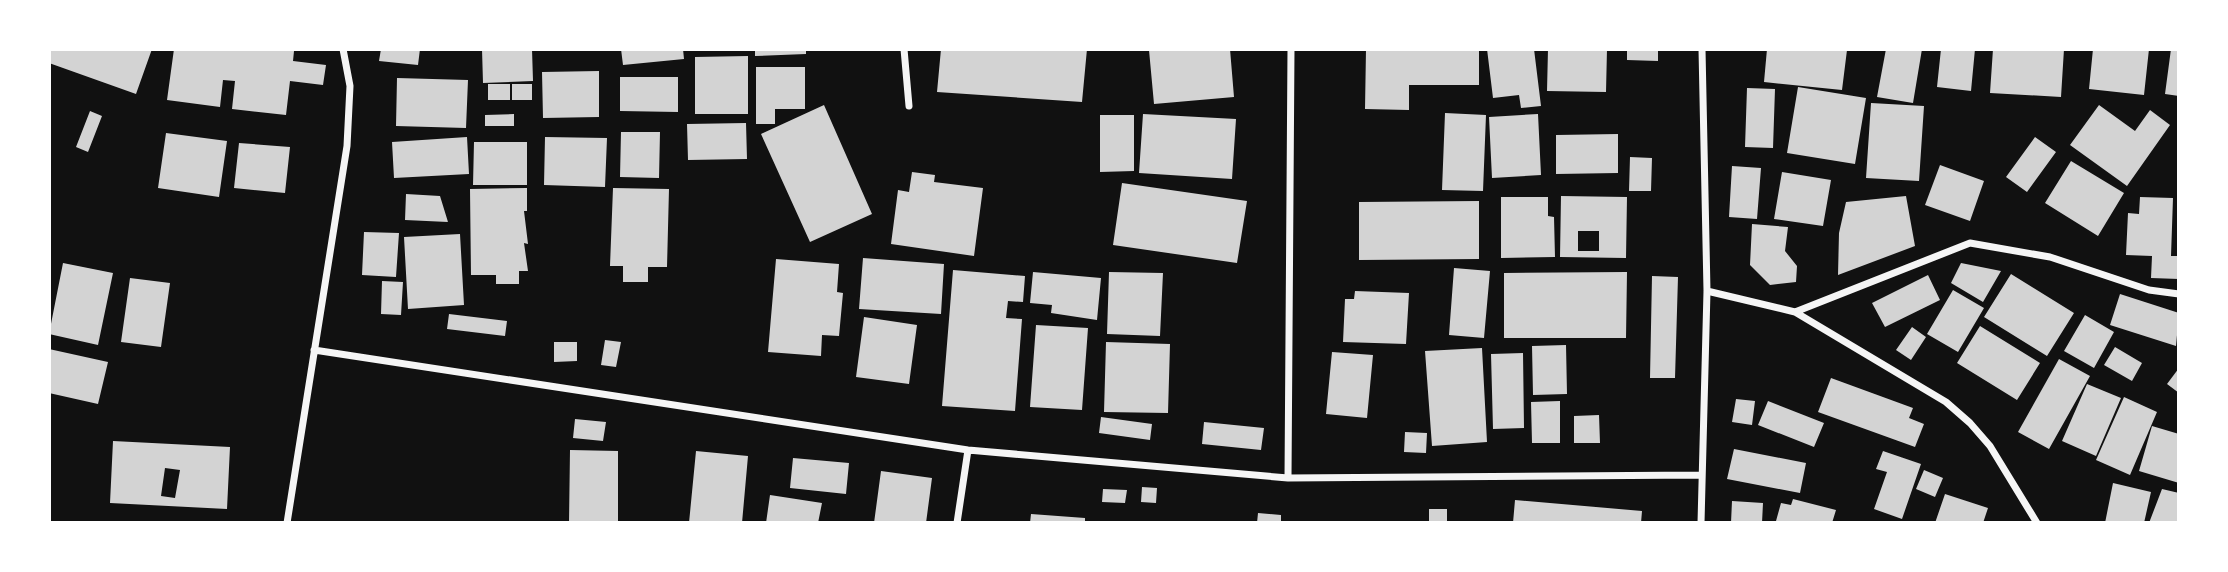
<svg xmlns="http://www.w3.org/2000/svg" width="2228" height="572" viewBox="0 0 2228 572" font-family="'PT Sans',sans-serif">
<rect width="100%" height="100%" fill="#111"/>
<path fill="#d3d3d3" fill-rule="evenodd" d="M49,49h103l-16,45 -87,-31z
M174,49l120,2 -1,10 33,4 -3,20 -33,-4 -4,34 -54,-6 3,-28 -12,-1 -3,27 -53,-7z
M381,49h39l-2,16 -39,-4z
M482,49h50l1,32 -50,2z
M621,49h62l1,10 -61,6z
M755,49h51v5l-51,2z
M941,49h146l-5,53 -145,-10z
M1230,49l4,48 -80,7 -5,-54z
M1366,49h113v36h-70v25l-44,-1z
M1487,49h47l7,57 -20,2 -2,-13 -26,3z
M1548,49h59l-1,43 -59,-1z
M1627,49h31v12l-31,-1z
M1767,49l80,1 -5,40 -78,-8z
M1886,49h36l-9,54 -36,-6z
M1941,49h34l-4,42 -34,-4z
M1993,49h71l-3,48 -71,-4z
M2093,49h56l-5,46 -55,-6z
M2171,49h8v47l-14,-2z
M748,56v58h-53v-57z
M756,67h49v42h-30v15h-19z
M599,71v46l-56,1 -1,-46z
M620,77h58v35l-58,-1z
M397,78l71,2 -2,48 -70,-2z
M488,84h22v16h-22z
M512,84h20v16h-20z
M1798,87l68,11 -11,66 -68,-11z
M1747,88l28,1 -2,59 -28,-1z
M1871,103l53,3 -5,75 -53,-3z
M824,105l48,109 -62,28 -49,-108z
M2099,105l36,26 15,-21 20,15 -43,61 -57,-41z
M90,111l12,5 -14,36 -12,-5z
M1445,113l41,2 -3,76 -41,-1z
M514,114v12h-29v-11z
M1143,114l93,5 -4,60 -93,-6z
M1538,114l3,61 -49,3 -3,-61z
M1100,115h34v56l-34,1z
M746,123l1,36 -59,1 -1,-36z
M621,132h39l-1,46 -39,-1z
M166,133l61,8 -8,56 -61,-9z
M1618,134v39l-62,1v-39z
M467,137l2,37 -75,4 -2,-36z
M545,137l62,1 -2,49 -61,-2z
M2035,137l21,15 -29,40 -21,-15z
M474,142h53v43h-54z
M239,143l51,4 -5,46 -51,-5z
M1630,157l22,1 -1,33h-22z
M2071,161l53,32 -26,43 -53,-33z
M1940,165l44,16 -14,40 -45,-16z
M1732,166l29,2 -4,51 -28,-2z
M912,172l23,3 -1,7 49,6 -9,68 -83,-12 7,-54 11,2z
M1782,172l49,8 -8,46 -49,-7z
M1122,183l125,18 -10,62 -124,-18z
M527,188v23h-3l4,33 -4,-1 4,28h-9v13h-23v-9h-25l-1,-86z
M613,188l56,1 -2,78h-19v15h-25v-16h-13z
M406,194l34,2 8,26 -43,-2z
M1561,196l66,1 -1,61 -66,-1zM1578,231h21v20h-21z
M1906,196l9,50 -77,29 1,-42 7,-31z
M1501,197h47v19l6,1 1,40 -54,1z
M2140,197l33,1 -2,58h8v23l-28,-1 1,-22 -26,-1 2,-42 11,1z
M1479,201v58l-120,1v-58z
M1752,224l36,3 -3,24 12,15 -1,16 -26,3 -20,-20z
M364,232l35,1 -3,44 -34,-2z
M460,234l4,71 -56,4 -4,-72z
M863,258l81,6 -3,50 -82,-5z
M776,259l63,5 -2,28 6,1 -4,43 -17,-1 -1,21 -53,-4z
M63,263l50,10 -15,72 -49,-11z
M1961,263l40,8 -18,31 -32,-19z
M1454,268l36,3 -6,67 -35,-3z
M953,270l72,6 -2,26 -15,-1 -2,17 16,1 -7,92 -73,-5z
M1033,272l68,6 -4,42 -46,-7 1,-8 -22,-2z
M1109,272l54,1 -3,63 -53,-2z
M1627,272l-1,66h-122v-65z
M2011,274l63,39 -27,43 -63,-39z
M1928,275l12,25 -55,27 -13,-24z
M1652,276l26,1 -3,101h-25z
M130,278l40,5 -9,64 -40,-5z
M382,281l21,1 -2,33 -20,-1z
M1953,290l31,18 -26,44 -31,-18z
M1355,291l54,2 -3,51 -63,-2 2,-43h9z
M2120,294l59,19 -3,33 -66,-21z
M449,314l58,7 -2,15 -58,-7z
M2085,315l29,17 -20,36 -30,-17z
M864,317l53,8 -8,59 -53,-7z
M1036,325l52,3 -6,82 -52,-3z
M1980,326l60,37 -23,37 -60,-37z
M1912,327l14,10 -15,23 -15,-10z
M605,340l16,2 -5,25 -15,-2z
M554,342h23v19l-23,1z
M1106,342l64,2 -2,69 -64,-1z
M1566,345l1,49 -34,1 -1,-49z
M2115,347l27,16 -10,18 -28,-16z
M1482,348l5,94 -55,4 -7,-95z
M49,349l59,13 -10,42 -49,-11z
M1332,352l41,3 -6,63 -41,-4z
M1523,353l1,75 -31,1 -2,-75z
M2059,359l31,17 -41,73 -31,-17z
M2179,368v25l-12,-9z
M1831,378l82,30 -4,10 15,6 -9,23 -97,-35z
M2087,384l34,14 -25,58 -34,-15z
M2124,397l33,15 -27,63 -34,-15z
M1736,399l19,2 -3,24 -20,-3z
M1560,401v42h-28l-1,-41z
M1768,401l56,22 -10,24 -56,-22z
M1599,415l1,28h-26v-27z
M1101,417l51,7 -2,16 -51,-7z
M575,419l31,3 -3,19 -30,-3z
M1204,422l60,6 -3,22 -59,-6z
M2152,426l27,8v49l-40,-12z
M1405,432l22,1 -1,20 -22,-1z
M113,441l117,6 -3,62 -117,-6zM165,468l15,2 -5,28 -14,-2z
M1734,449l72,14 -6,30 -73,-14z
M570,450l48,1v72h-49z
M696,451l52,5 -6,67h-53z
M1883,451l38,13 -19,55 -28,-10 13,-37 -11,-3z
M793,458l56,5 -3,31 -56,-6z
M1924,470l19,8 -8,19 -19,-8z
M881,471l51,7 -6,45h-52z
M2113,483l38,9 -7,31h-39z
M1142,487l15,1 -1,15 -15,-1z
M1103,489l24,1 -2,13 -23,-1z
M2162,489l17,4v30h-30z
M1945,494l43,14 -5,15h-48z
M770,495l52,8 -4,20h-52z
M1793,499l43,11 -4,13 -56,-2 5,-18 10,2z
M1515,500l127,11 -1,12h-128z
M1732,501l31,2 -1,20h-31z
M1429,509h18v14h-18z
M1258,513l23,2v8h-24z
M1031,514l54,4v5h-55z"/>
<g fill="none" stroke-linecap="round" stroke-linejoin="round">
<path stroke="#f5f5f5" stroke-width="7" d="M904,49l5,57
M1707,291l88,21 175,-69 80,14 99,33 30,4
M1795,312l151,90 24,21 20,23 47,77
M314,350l654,100 320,28 412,-3
M1288,478l3,-429
M287,523l60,-377 3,-60 -7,-37
M957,523l11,-73
M1701,523l6,-232 -5,-242"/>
</g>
<rect width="2228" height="572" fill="none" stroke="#ffffff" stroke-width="102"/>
</svg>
